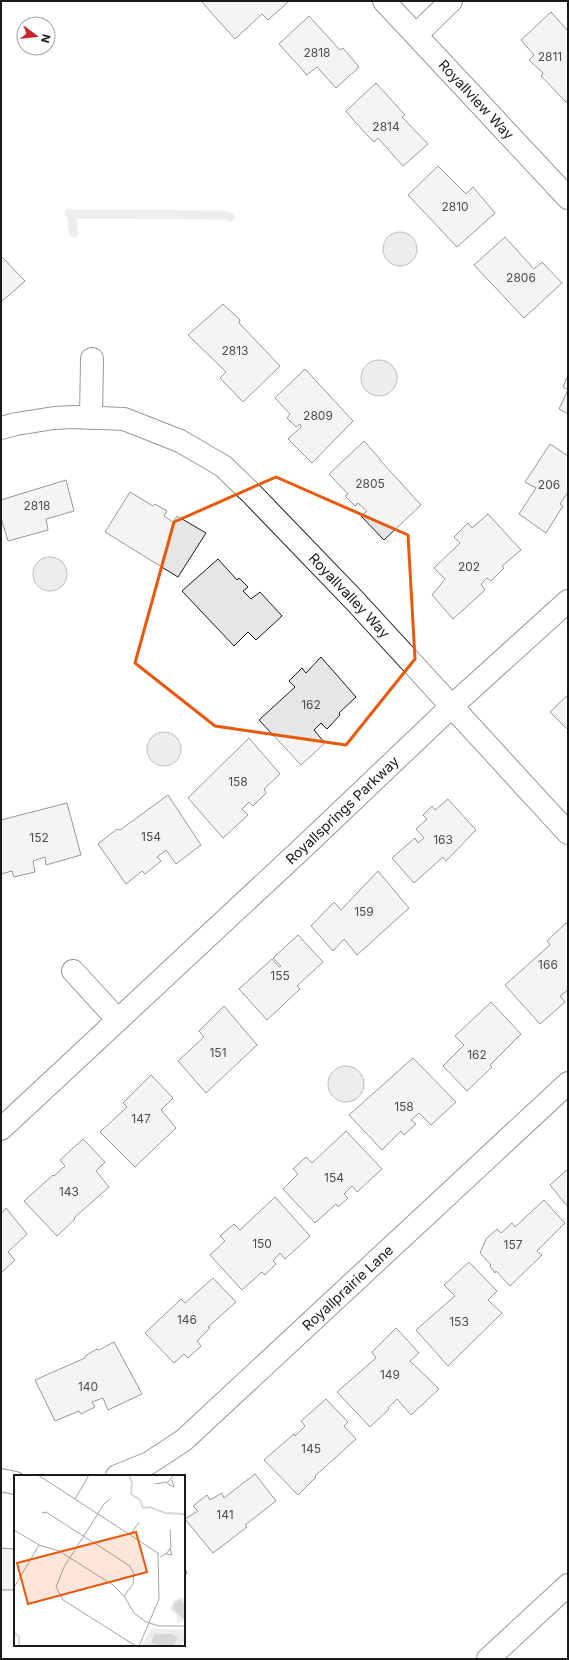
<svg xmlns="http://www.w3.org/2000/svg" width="569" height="1660" viewBox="0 0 569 1660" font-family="Inter,sans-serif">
<rect width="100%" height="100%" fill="#fff"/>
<path fill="#d7d7d7" stroke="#6a6a6a" d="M383 249a17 17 0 1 1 34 0a17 17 0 1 1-34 0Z
M361 378a18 18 0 1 1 36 0a18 18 0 1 1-36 0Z
M33 574a17 17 0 1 1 34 0a17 17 0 1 1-34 0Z
M147 749a17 17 0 1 1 34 0a17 17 0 1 1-34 0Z
M328 1084a18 18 0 1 1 36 0a18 18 0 1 1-36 0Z"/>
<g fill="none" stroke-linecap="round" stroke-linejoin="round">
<path stroke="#d7d7d7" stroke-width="9" d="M69,213l2,1 152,1 7,2
M71,214l3,19"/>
</g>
<path fill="#e6e6e6" stroke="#1a1a1a" d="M201,1h88l-21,19 -6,-6 -27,25z
M551,12l16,18 1,-2v72l-2,2 -25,-26 2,-3 -14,-13 5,-5 -13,-15z
M309,16l31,34 3,-2 16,19 -23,21 -19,-21 -10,8 -28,-31z
M376,83l29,32 -3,2 26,27 -25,22 -25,-28 -4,4 -19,-20 -9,-11z
M438,166l28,28 7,-7 22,26 -38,34 -49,-52z
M505,237l29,32 8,-7 20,21 -38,35 -50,-53z
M1,256l24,25 -24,21z
M223,304l17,16 -1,3 41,43 -37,36 -23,-24 6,-6 -38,-37z
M305,369l48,52 -41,42 -24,-24 13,-12 -1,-3 -4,3 -9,-9 3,-4 -15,-16z
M568,375v15l-5,-3z
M568,390v24l-9,-5z
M364,441l16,18v1l41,45 -37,35 -23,-24 6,-5 -9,-8 -3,3 -10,-10 3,-2 -19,-20z
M550,444l18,12v36l-8,12 3,2 -17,27 -27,-19 17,-26 -11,-6z
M66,480l8,31 -28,8 2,11 -40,11 -7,-23v-18z
M130,492l23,14 2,-2 12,7 -3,5 9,6 4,-6 29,17 -28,44 -73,-45z
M488,514l33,36 -19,16 2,2 -13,13 -4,-3 -6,6 4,6 -32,29 -21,-24 13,-16 -11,-11 26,-25 -6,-6 14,-14 4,5z
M218,559l19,21 2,-2 9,9 -5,4 8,8 9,-7 22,24 -26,24 -8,-8 -14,14 -52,-55z
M321,657l35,40 -17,16 1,2 -13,14 -6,-6 -7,7 11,13 -24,22 -42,-45 36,-33 -6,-6 13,-13 4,5z
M568,695v35l-18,-18z
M249,738l31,36 -16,15 2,4 -13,13 -4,-4 -7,7 6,6 -25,23 -35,-40z
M168,795l33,50 -25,19 -10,-14 -9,7 4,4 -16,13 -3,-3 -16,13 -28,-40 19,-15 3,1z
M448,799l28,31 -30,31 -3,-4 -29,26 -22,-25 23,-20 3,5 6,-5 -8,-9 11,-10 -4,-4 9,-9 3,4z
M67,803l14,52 -35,10 -1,-8 -12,4 2,11 -21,5 -2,-6 -11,3v-54z
M378,871l31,37 -52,47 -13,-16 -11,12 -22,-25 23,-24 7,8z
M566,923l2,2v65l-8,6 5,6 -25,22 -35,-39 45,-40 -3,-4z
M298,935l25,27 -26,24 3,3 -33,31 -28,-31 33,-30 7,8 2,-1 -8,-8z
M491,1002l30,32 -31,31 2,2 -25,24 -24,-25 21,-21 -9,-9z
M224,1006l33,39 -51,48 -28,-32 26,-24 -5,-6z
M413,1058l43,44 -25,23 -12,-12 -8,7 5,4 -12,11 -3,-4 -19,19 -33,-35z
M151,1075l22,23 -12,12 15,18 -41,39 -35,-35 27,-25 -4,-4z
M346,1131l36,38 -25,23 -5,-6 -8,8 4,4 -10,9 -2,-3 -21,19 -32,-34 15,-15 -5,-5 13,-12 6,6z
M83,1139l22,23 -9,9 13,16 -35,31 1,1 -18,17 -33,-35 29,-26 1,1 11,-10 -5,-6z
M568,1169v38l-18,-22z
M275,1197l35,39 -25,23 -5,-6 -7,8 3,3 -11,11 -3,-3 -20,18 -32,-35 15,-14 -5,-5 14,-12 6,6z
M544,1200l21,23 -28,28 5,4 -32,31 -14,-15 -1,2 -5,-7 1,-1 -11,-12 6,-14 11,-10 4,4 11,-10 3,4z
M6,1208l21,26 -19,18 7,8 -14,13v-59z
M469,1262l28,29 -9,9 14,13 -54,53 -32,-36 39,-34 -11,-11z
M213,1278l23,24 -28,25 2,1 -13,13 4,5 -13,12 -4,-4 -10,9 -29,-30 36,-34 4,4z
M396,1328l23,25 -9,8 29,28 -28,26 -14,-16 -9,9 1,1 -19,18 -33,-35 39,-34 -4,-6z
M114,1342l28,52 -34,16 -5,-12 -11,4 3,5 -14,7 -2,-3 -24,10 -20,-41 50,-22v-2l12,-7 2,1z
M326,1399l22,23 -4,4 12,13 -41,37 1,1 -18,18 -34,-35 30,-26 1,2 10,-10 -4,-5z
M255,1474l21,27 -31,24 2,2 -34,26 -28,-34 13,-8 -5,-5 14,-11 3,5 12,-7 2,5z
M1,1548l14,1v41h-14z
M184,1564l3,10 -3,1z"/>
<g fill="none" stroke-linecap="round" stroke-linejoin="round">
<defs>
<g id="minor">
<path id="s1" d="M384,1l184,197"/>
<path d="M416,35l35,-34"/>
<path d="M91,418l1,-59"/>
<path id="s2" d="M1,428l15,-4 38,-6 20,-1 50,2 56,22 43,25 28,27 104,108 213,232"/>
<path d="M73,971l45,49"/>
<path id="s3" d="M1,1129l307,-286 144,-137 116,-105"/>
<path id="s4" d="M117,1476l32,-13 35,-23 384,-357"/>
<path d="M1,1480l14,3"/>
<path d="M488,1659l80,-74"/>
</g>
</defs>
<use href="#minor" stroke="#1a1a1a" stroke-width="24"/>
<use href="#minor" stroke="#fff" stroke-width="22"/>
</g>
<path d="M0 0H569V1660H0ZM276,477l132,58 7,124 -69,86 -131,-19 -80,-63 39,-141z" fill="#fff" fill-opacity=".55" fill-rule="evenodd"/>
<path fill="none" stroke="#e8590c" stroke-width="3" stroke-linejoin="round" d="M276,477l132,58 7,124 -69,86 -131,-19 -80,-63 39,-141z"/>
<g text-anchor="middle" stroke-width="3" stroke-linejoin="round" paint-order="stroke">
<g font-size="12" fill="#4d4d4d">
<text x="317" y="57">2818</text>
<text x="550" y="61">2811</text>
<text x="386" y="131">2814</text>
<text x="455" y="211">2810</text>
<text x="521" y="282">2806</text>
<text x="235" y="355">2813</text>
<text x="318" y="420">2809</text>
<text x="370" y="488">2805</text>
<text x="549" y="489">206</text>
<text x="37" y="510">2818</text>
<text x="469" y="571">202</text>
<text x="311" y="709">162</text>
<text x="238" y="786">158</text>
<text x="151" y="841">154</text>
<text x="39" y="842">152</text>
<text x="443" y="844">163</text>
<text x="364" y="916">159</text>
<text x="548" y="969">166</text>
<text x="280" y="980">155</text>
<text x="218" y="1057">151</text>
<text x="477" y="1059">162</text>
<text x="404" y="1111">158</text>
<text x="141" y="1123">147</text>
<text x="334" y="1182">154</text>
<text x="69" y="1196">143</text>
<text x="262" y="1248">150</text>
<text x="513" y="1249">157</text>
<text x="187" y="1324">146</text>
<text x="459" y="1326">153</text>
<text x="390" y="1379">149</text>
<text x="88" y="1391">140</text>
<text x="311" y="1453">145</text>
<text x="225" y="1519">141</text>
</g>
<g font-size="14" fill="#1a1a1a" stroke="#fff">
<text dy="5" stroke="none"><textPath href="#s1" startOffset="135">Royallview Way</textPath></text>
<text dy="5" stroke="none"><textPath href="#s2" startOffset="415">Royallvalley Way</textPath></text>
<text dy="5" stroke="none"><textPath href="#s3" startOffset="467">Royallsprings Parkway</textPath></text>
<text dy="5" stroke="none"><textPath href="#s4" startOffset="300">Royallprairie Lane</textPath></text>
</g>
</g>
<g transform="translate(14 1475)">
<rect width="171" height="171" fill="#fff"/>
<path d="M167,123h4v22l-8,4v-8l-7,-7 3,-8zM137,153l34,2v10l-5,6h-38z" fill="#ededed"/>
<path d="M166,124l5,7 -1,13 -12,-11 3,-6zM141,159h18l5,4 -5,8h-14l-8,-4z" fill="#d7d7d7"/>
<path fill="none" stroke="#d7d7d7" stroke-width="2" d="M115,0l3,8 -1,11 9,6 3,8 7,-1 15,6 20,1M0,158l5,3v10"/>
<path fill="none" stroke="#a3a3a3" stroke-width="1" d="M24,0l120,78 1,46 -20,47M153,8l7,4 -2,-7M141,9l13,-2 6,-7M61,24l14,-24M96,24l-6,5 -40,63 -8,20 7,13 73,46M28,38l4,-1 84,54 4,8 -1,10 -9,12M0,55l25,15 20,6 54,34 11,11 10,17 12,9 13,4h26M117,59l8,-12M152,79l6,1 -2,-6M146,82l7,-4 4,-6 -1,-17M1,111l24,-41"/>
<path fill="#e8590c" fill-opacity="0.15" stroke="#e8590c" stroke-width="2" d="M122,57l11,40 -119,32 -11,-41z"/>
<rect width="171" height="171" fill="none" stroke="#1a1a1a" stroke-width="2"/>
</g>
<rect width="569" height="1660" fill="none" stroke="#1a1a1a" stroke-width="4"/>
<g transform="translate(36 36) rotate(105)"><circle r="19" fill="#ffffff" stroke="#a3a3a3"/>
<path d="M0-3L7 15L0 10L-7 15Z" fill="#c62828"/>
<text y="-6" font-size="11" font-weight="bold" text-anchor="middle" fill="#1a1a1a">N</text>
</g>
</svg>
